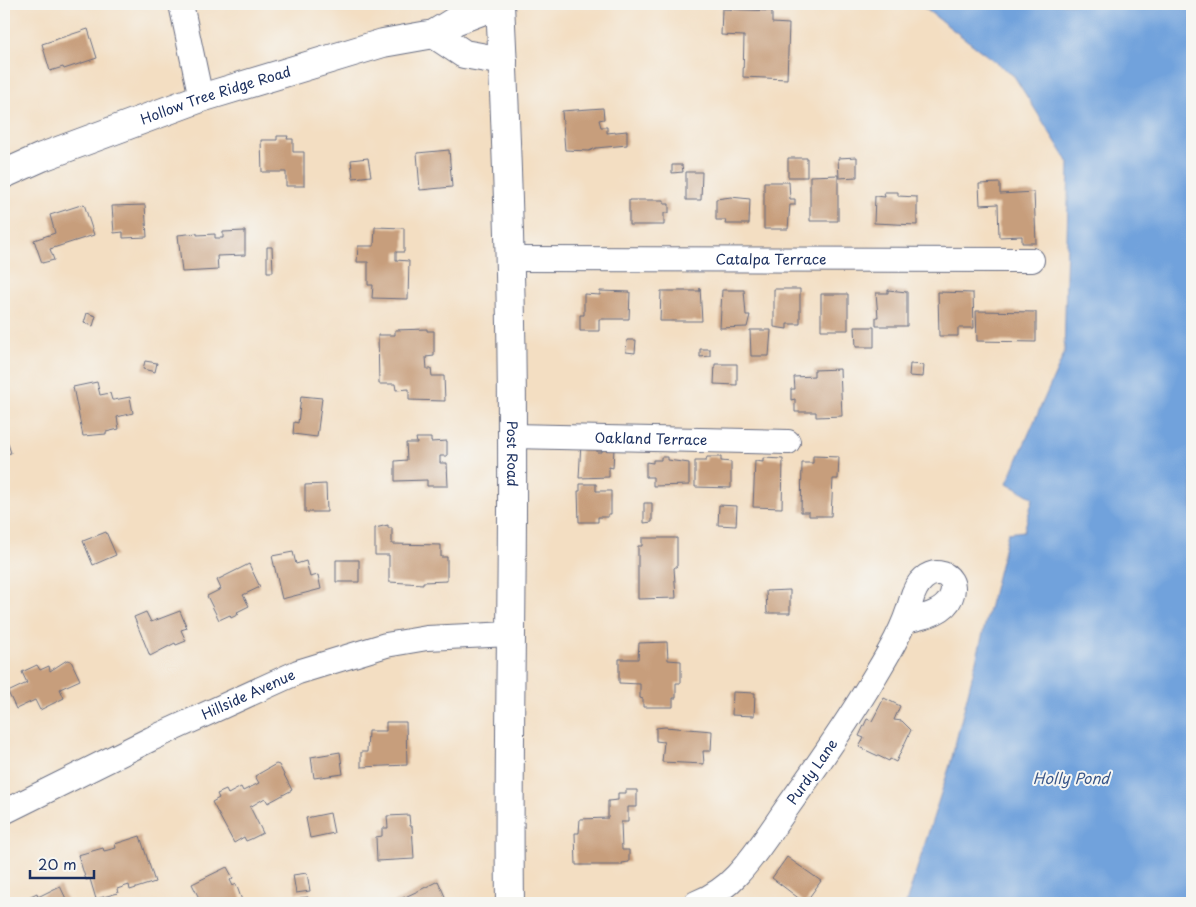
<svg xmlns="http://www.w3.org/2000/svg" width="1196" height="907" viewBox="0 0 1196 907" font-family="'Playpen Sans',sans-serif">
<rect width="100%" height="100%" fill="#f6f6f2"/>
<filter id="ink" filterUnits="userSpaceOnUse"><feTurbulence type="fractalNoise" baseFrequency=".02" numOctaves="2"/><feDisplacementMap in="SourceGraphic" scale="10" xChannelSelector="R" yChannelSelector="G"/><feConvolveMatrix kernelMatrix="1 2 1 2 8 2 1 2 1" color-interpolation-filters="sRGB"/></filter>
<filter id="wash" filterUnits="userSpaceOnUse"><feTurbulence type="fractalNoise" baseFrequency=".0096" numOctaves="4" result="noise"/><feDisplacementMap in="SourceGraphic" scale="20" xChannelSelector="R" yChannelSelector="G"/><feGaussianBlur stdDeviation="1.12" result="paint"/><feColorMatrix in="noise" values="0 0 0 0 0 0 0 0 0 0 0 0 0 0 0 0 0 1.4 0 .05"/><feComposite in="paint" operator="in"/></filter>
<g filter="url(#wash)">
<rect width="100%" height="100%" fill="#f3dec2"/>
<path fill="#71a2dc" stroke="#46689d" d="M919,4h273v899h-286l44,-138 58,-232 16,-2 9,-33 -26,-15 57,-129 5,-191 -55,-87z"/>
<g id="blocks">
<path fill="#c79e7c" d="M722,9l50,2v12l17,1 -2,55 -44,-2 1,-41 -23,-1z
M88,29l9,29 -33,11 -1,-2 -13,4 -8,-27z
M603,108l1,11 -5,1 2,7h6v6l20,-2v14l-31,3 -7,3 -24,-1 -3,-39z
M277,136h11l-1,3h6v13h11v34h-18v-14h-24l-1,-32h16z
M449,150l3,37 -32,3 -3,-37z
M857,157v20l-18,1 -1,-20z
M368,158l3,18 -18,2 -2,-18z
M788,158h19v19h-19z
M672,165h10l1,7 -11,1z
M686,172h16l-1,28h-15z
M838,175v46h-28v-45z
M764,182h25l1,17h5v6h-5l-2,24h-24z
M1000,183v11l34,-2 2,51h-14v-7l-23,1 -1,-33 -18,1 -1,-21z
M884,192h14v4l19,1v28l-43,-2 1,-27 10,1z
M731,197l19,2 -1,25h-24l1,-4h-10v-21z
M629,200h35v4h5v9h-5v12h-35z
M84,204l10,31 -44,14 4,11 -12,3 -8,-23 21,-7 -5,-18z
M145,205l2,32 -24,1v-6l-9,1 -2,-27z
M375,227l29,1v24h-8v8l13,1 -1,38 -36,-1 1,-13h-5v-23h-11l1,-16h16z
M245,231v24l-28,1 1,14 -36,2 -4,-37 19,-2v2l18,-1v4h8v-6z
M267,247h5l1,25h-6z
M700,288l2,33h-42l1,-30h39z
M774,289h26v35h-13v5l-13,-2z
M722,290h22l2,25h4l-3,12 -27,1z
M888,290l19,2v34h-31v-9h2l-2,-24h12z
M600,291l30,1 -1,27h-30v12h-19v-16h4v-21l16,1z
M938,292l35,1 1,35h-16v8h-19z
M821,294h27v36h-27z
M976,311l60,1v30l-59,-1z
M87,313l9,3 -3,10 -9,-3z
M855,327h19v20h-18z
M427,329v2h7v25l-8,1 1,12h4l1,7h12l1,25 -36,-1v-11l-13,1 -1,-6h-16l-1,-49h17v-5z
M750,330h21l-2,26h-18z
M627,340h9l-1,13 -9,-1z
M700,349h10v7l-10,1z
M145,361l12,2 -2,9 -12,-3z
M715,364h22v21l-23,-1z
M910,364l14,1 -1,12 -14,-1z
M840,369l2,47 -26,1v-5h-21v-13l-4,1v-11h4l-1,-12 20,-1v-6z
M97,382l3,13 10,-2 2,7h2l16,-3 3,16 -16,4 2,12 -13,3v2l-23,2 -10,-49z
M301,396l21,2 -5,39 -24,-3 1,-12 4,1z
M4,431l7,22 -6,1h-1z
M416,438h15v4l16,-1v15h-7v7h7l1,23h-21v-6l-32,1v-20l12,-1 -1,-17h11z
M581,442h16v10h5v-4h12l-1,20 -4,-1v10l-30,1z
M813,456l26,1 -1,22h-5l-2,37h-22v-4h-8l1,-49h11z
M661,457h7v3l21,3v22l-36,1v-9h-7v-15l7,1v-3h8z
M707,457h14v4l10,1v26l-36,-1v-26h11z
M763,458l20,1 -1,49 -29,-1 2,-46 8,1z
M326,484l1,28h-22v-27z
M580,484h16v7h15v23h-3v3h-10v5h-19l-1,-31h2z
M644,503h8v19l-8,1z
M719,505l18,1 -1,20 -18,-1z
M388,525v3h4v16l49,1v12h6v24l-24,1v2l-34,-2v-27h-14v-27z
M106,532l10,23 -23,10 -10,-24z
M642,538h35v28l-3,2 2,30 -38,1v-53h4z
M293,552l3,12 10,-3 4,16 8,-2 3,14 -39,10 -10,-43z
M336,560h23v22h-23z
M249,564l11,23 -17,8 6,11 -12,6 2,2 -8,4 -1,-3 -11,5 -12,-24 14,-7 -4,-9z
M790,590v23h-23l-1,-22z
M180,611l7,17 -6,2 5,11 -10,4 -1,-2 -25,13 -16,-39 12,-5 5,10z
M667,642l1,18 13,1v22h-5v15h-3v9h-30v-8l-3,-1v-14l-21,-1v-24h19l1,-16z
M67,660l4,1 9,19 -20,9 4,9 -24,12 -5,-10 -19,9 -8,-17 19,-9 -5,-11 15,-7 3,5 9,-4 1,5z
M733,692l22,1 -1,23 -22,-1z
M884,698l16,8 -6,14 8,1 9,9 -15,32 -6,-3 -1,2 -30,-14 5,-9 -5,-2 8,-17 5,2z
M386,722h20l1,43 -46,2v-15h6l1,-21h18z
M665,727l47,4 -1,20h-8l1,13 -42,-2 2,-20 -8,-1v-13z
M340,752l3,22 -29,4 -3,-21z
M276,764l3,1 13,25 -24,13 -3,-5 -15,9 13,26 -12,6 -5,2 -2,-4 -10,6 -22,-41 7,-4 -2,-4 9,-4 2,4 13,-7 2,4 16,-8 -4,-7z
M626,790h11v17h-9v15h-7l1,28h7v12l-7,1v2h-46l-1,-32h4l1,-14 28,-1v-17l10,-1v-7h8z
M330,813l4,20 -24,5 -4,-20z
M409,815l1,11h2l2,33 -37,2 -1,-24 6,-1v-8h6l-1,-12z
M140,836l15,46 -25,8 -1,-5 -12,4 1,4 -22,6 -6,-20 -4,1 -8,-25 25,-7 1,3 12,-3 -1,-4z
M787,857l34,24 -16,22 -33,-25z
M227,867l6,11 -3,2 3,6 3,-2 7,19h-45l3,-1 -9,-18z
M307,873l3,18 -14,2 -3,-18z
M438,881l10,22h-56l26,-12z
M60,886l8,17h-52l21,-10 1,4z
M308,897l1,6h-8l-1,-5z"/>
</g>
</g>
<g filter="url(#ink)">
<use href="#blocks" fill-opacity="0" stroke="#676c81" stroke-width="1"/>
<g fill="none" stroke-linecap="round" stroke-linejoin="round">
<defs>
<g id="minor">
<path d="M181,4l20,94"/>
<path id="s1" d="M510,259l522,1"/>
<path id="s2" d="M512,436l276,6"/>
<path id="s3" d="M4,812l147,-73 147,-67 88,-27 41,-7 83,-4"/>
<path id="s4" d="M696,903c15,-6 30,-16 41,-28 19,-20 35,-46 52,-70 28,-39 55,-78 80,-119 16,-27 34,-54 42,-85 11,-43 51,-30 40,-4 -7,17 -30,20 -45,24"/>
</g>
<g id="major">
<path id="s5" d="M500,4c7,143 12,286 12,429 1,157 -4,313 -2,470"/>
<path d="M434,34l30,20 39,7"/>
<path id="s6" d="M4,174l38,-17 159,-59 182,-55 51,-9 21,-13 45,-17"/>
</g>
</defs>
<use href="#minor" stroke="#676c81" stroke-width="26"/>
<use href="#major" stroke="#676c81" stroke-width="30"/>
<use href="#minor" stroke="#fff" stroke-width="24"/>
<use href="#major" stroke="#fff" stroke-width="28"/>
</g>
</g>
<g text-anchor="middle" stroke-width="4" stroke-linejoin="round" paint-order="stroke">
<g font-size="14" fill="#1b2f5e" stroke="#f6f6f2">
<text dy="5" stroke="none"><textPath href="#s6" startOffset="226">Hollow Tree Ridge Road</textPath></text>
<text dy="5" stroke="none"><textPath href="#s1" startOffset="261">Catalpa Terrace</textPath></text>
<text dy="5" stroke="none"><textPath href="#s2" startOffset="139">Oakland Terrace</textPath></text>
<text dy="5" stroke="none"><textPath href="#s5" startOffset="450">Post Road</textPath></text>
<text dy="5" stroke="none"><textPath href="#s3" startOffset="271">Hillside Avenue</textPath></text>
<text dy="5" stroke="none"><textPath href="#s4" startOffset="178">Purdy Lane</textPath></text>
</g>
<g font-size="15" font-style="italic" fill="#39578a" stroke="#f6f6f2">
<text x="1071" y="784">Holly Pond</text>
</g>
</g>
<rect width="1196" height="907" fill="none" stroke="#f6f6f2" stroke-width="20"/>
<path d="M30 870v8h64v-8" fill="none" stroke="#1b2f5e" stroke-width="2.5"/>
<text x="38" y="870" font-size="15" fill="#1b2f5e" stroke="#f6f6f2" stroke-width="4" paint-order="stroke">20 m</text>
</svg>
